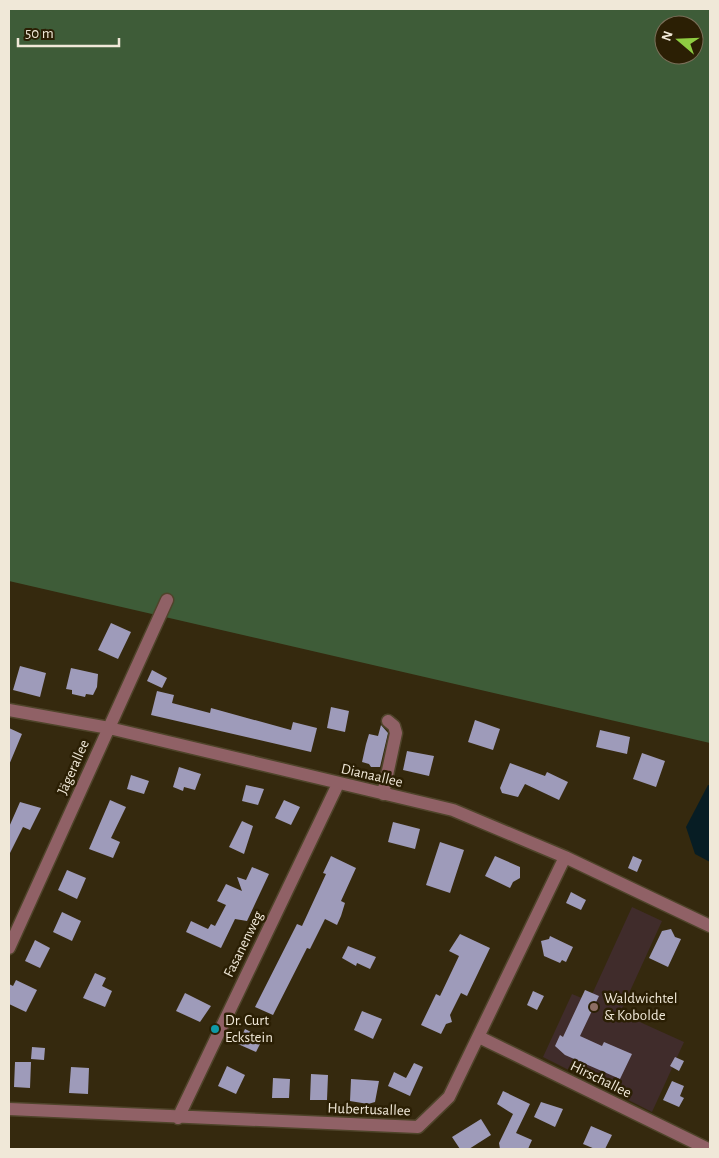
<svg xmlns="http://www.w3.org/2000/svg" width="719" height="1158" viewBox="0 0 719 1158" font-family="'Alegreya Sans',sans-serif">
<rect width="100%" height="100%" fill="#35290e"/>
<path fill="#402c2b" d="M632,907l30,14 -42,92 64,29 -32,70 -109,-55 29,-63 17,7z"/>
<path fill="#3e5c38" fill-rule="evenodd" d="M9,9h701v734l-701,-162zM664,25h30v30h-30z"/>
<path fill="#071d24" d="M708,785h2v77l-15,-8 -9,-27z"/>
<path fill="#9e9bba" d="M111,623l20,9 -13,27 -20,-9z
M20,666l26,7 -6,24 -27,-7z
M71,668l27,6 -1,13 -4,8 -7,-1 -1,3 -13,-3v-4l-6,-1z
M152,670l15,8 -5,10 -15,-7z
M157,691l17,4 -2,8 38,10 1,-5 80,22 2,-8 24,6 -6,24 -160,-37z
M331,707l18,4 -4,21 -18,-4z
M475,720l25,9 -7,21 -25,-8z
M381,725l7,8 -8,34h-9l-2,-3 -7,-2 4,-18 3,-10 9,2z
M9,728l13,6 -13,31z
M600,730l30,7 -3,17 -31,-7z
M407,751l27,5 -5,20 -26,-6z
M642,753l23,8 -9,26 -23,-8z
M510,763l35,13 2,-4 21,10 -9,18 -34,-16 -7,13 -16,-4 -2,-5z
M179,767l22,7 -6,16 -11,-3 -1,4 -10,-4z
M131,775l18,6 -5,13 -17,-5z
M246,785l18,4 -6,16 -16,-4z
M110,800l16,7 -15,31 9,4 -7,16 -24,-9z
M284,800l16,7 -9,18 -16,-7z
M20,802l21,6 -11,22 -7,-3 -14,28v-28z
M242,821l11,5 -9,28 -15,-7z
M393,822l27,7 -5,20 -27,-7z
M440,842l24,8 -14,43 -24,-8z
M331,856l25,12 -15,33 4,2 -4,13 -4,9 -12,-6 -15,30 -3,-1 -34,67 -18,-8 42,-83 5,2 24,-52 -3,-1z
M495,856l25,11v11l-7,4 -3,6 -25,-12z
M633,856l9,4 -5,12 -9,-4z
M252,867l17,7 -22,47 -12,-2 -14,29 -35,-16 5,-11 17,8 3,-5 4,2 11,-21 -9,-4 9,-17 16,7 -5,-14 9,3z
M67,870l19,8 -9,21 -19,-9z
M571,892l15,8 -5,10 -15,-7z
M62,912l19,9 -9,20 -19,-9z
M671,929l4,8 6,2 -13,28 -19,-9 13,-27z
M460,934l30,14 -23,48 -6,-3 -11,22 2,7 -6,2 -5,10 -20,-9 15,-31 4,2 19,-40 -10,-5z
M550,936l23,11 -7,15 -4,-2 -2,3 -16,-7 -3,-15 8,-2z
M35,940l15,8 -10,20 -15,-7z
M348,946l28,11 -6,12 -13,-6 -1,3 -14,-8z
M95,973l11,5 -4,8 10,5 -7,16 -22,-9z
M16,980l21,10 -11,22 -17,-8v-20l4,2z
M585,990l14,6 -19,40 22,10 2,-4 28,12 -12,25 -55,-24 -10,-9 5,-11 3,2z
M533,991l11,5 -7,14 -10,-5z
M185,993l26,13 -11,16 -24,-11z
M362,1011l20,8 -9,20 -19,-9z
M245,1029l18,9 -7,14 -18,-8z
M32,1047l13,1 -1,12 -13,-1z
M675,1057l9,4 -5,10 -9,-5z
M15,1062h16l-1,26 -16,-1z
M414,1063l9,4 -13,29 -22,-10 6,-14 12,6z
M227,1066l18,9 -9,19 -18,-8z
M71,1067l18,1 -1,26 -19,-1z
M311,1074l17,1 -1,25h-17z
M273,1078l17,1 -1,19h-17z
M351,1079l28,2 -4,21 -7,2 -18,-3z
M672,1081l12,5 -4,10 4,2 -5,9 -16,-7z
M503,1091l27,13 -14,29 16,7 -4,9h-28l-1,-6 14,-29 -16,-10z
M541,1102l22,7 -8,18 -21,-10z
M481,1119l10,16 -22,14h-9l-8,-12z
M591,1126l21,9 -7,14h-10l-12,-5z"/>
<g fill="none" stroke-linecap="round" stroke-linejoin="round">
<defs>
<path id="minor" d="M9,710l100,18 344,82 112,47 145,69
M383,794l13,-61 -2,-7 -6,-5
M9,948l158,-348
M479,1037l229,112
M9,1109l409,18 31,-30 116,-240
M178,1118l160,-334"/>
</defs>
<use href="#minor" stroke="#4f442a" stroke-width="15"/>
<use href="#minor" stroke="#906166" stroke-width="12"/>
</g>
<circle fill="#8d6e63" stroke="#2b1f04" stroke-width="2" cx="594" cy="1007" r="5"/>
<circle fill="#0f9aa8" stroke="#2b1f04" stroke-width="2" cx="215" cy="1029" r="5"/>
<g text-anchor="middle" stroke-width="5" stroke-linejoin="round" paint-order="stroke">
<g font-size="15" fill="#f0e8d8" stroke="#2b1f04">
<text transform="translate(73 767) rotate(-66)" y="5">Jägerallee</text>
<text transform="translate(372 775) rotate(13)" y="5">Dianaallee</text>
<text transform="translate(243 944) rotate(-64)" y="5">Fasanenweg</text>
<text transform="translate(601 1079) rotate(26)" y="5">Hirschallee</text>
<text transform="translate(369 1109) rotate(2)" y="5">Hubertusallee</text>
</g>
<g font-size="15" fill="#f0e8d8" stroke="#2b1f04" text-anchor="start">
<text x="604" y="1003">Waldwichtel<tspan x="604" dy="17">&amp; Kobolde</tspan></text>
<text x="225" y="1025">Dr. Curt<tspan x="225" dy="17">Eckstein</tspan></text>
</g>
</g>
<rect width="719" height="1158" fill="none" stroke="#f0e8d8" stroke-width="20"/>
<g transform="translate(679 40) rotate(289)"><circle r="24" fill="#2b1f04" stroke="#7a6f59"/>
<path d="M0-4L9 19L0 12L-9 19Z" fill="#8fcd42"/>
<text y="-8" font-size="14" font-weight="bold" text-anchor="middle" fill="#f0e8d8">N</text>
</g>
<path d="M18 38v8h101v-8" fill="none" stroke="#f0e8d8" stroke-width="2.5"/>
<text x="25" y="38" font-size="15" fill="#f0e8d8" stroke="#2b1f04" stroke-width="4" paint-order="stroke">50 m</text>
</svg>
